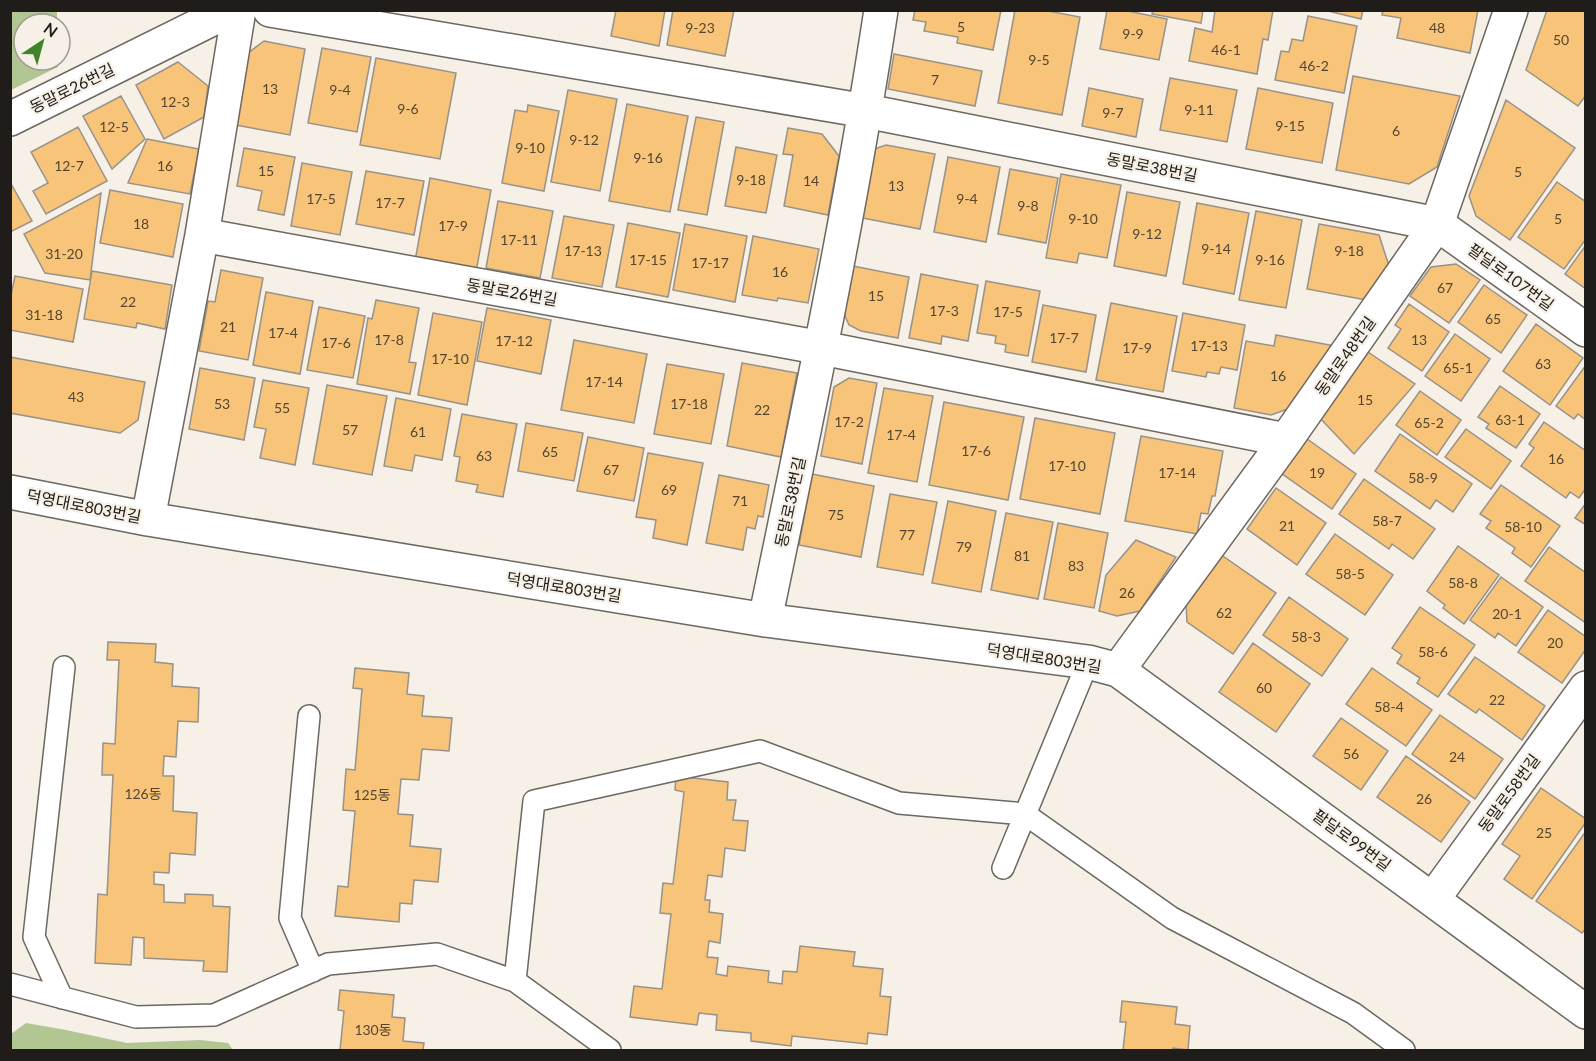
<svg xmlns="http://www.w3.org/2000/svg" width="1596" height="1061" viewBox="0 0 1596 1061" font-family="Lato,'Noto Sans KR',sans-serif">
<rect width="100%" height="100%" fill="#f6f0e7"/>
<path fill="#b2c694" d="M11,10l46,1v13h-33v36h34v7l-47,23z
M26,1023l40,7 61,13 73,-3 28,3 5,7h-222v-16z"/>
<path fill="#f7c47a" stroke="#98928a" stroke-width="1.5" d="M616,10h49l-6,36 -48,-10z
M673,10h61l-9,46 -58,-11z
M915,10h86l-8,40 -36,-7 1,-6 -34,-6 2,-9 -13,-2z
M1015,10h28l37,7 -18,98 -64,-12z
M1107,10h16l44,9 -8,41 -59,-11z
M1153,10h50l-2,13 -49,-9z
M1215,10h58l-5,30 -5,-1 -6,35 -68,-13 6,-33 17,4z
M1324,10h39l-2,9z
M1383,10h95l-8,43 -73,-15 4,-20 -19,-3z
M1547,10h39v85l-8,11 -52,-36z
M1308,16l49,10 -13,67 -69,-13 6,-29 8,1 3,-13 11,2z
M264,41l41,8 -15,86 -55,-10 13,-72z
M322,48l49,9 -14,75 -49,-9z
M894,54l88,17 -7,35 -87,-17z
M376,58l80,15 -16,86 -80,-14z
M178,62l30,24 -4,31 -40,22 -28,-54z
M1353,76l107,20 -23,71 -28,17 -73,-14z
M1170,78l67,12 -10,52 -67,-12z
M1089,88l54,11 -7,38 -54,-11z
M1258,88l75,15 -11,60 -76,-14z
M568,90l49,9 -17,92 -49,-9z
M121,96l24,43 -33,30 -29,-53z
M1506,100l69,48 -65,92 -34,-24 -7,-20z
M627,104l61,12 -18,96 -61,-11z
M528,105l31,6 -15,80 -42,-8 13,-73 12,2z
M696,117l28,5 -17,93 -29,-5z
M78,127l29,54 -61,33 -13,-23 15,-8 -17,-31z
M788,128l34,6 17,22 -11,59 -44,-9 9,-51 -10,-1z
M147,139l52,10 -9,45 -62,-11z
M886,145l49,9 -15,75 -63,-12 17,-68z
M736,147l41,8 -11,58 -41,-7z
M244,148l51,9 -11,58 -26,-5 4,-19 -25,-5z
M948,157l52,10 -14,75 -52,-10z
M302,163l50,9 -12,63 -49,-9z
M1010,169l48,9 -12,65 -48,-9z
M366,171l58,10 -10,54 -58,-11z
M1061,174l60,11 -14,73 -28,-5 -2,10 -31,-5z
M430,178l61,12 -15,82 -61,-11z
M10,182l22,39 -22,11z
M1557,182l29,20v37l-22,30 -46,-32z
M110,190l73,14 -10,53 -73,-14z
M1127,192l53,10 -14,74 -52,-10z
M101,193l-11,87 -45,-7 -21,-39z
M498,201l55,10 -13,67 -54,-10z
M1197,203l52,10 -15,81 -51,-10z
M1256,211l46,9 -16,88 -47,-8z
M564,216l50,9 -12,62 -50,-9z
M628,223l52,10 -12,64 -52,-10z
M685,224l62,12 -12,66 -62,-12z
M1319,224l60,11 10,31 -23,34 -59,-11z
M753,236l66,13 -11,54 -30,-5 -1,3 -35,-6z
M1586,245v44l-21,-15z
M1456,264l24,16 -31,43 -39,-27 21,-29z
M853,266l56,11 -11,61 -37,-7 -12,-6 -5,-11z
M221,270l42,8 -15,82 -49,-9 9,-50 7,1z
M92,271l80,14 -7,44 -28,-6 -1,5 -52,-9z
M921,274l57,11 -10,56 -26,-5 -1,8 -32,-6z
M15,276l68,13 -10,53 -63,-12v-30z
M986,281l54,10 -12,65 -23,-4 1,-7 -11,-2 1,-7 -19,-3z
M1484,285l43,30 -26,38 -43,-31z
M266,292l47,9 -13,73 -47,-9z
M376,300l43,8 -10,54 7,1 -6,31 -53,-10 11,-66 4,1z
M1111,303l66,13 -14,76 -67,-12z
M1409,304l40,28 -27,39 -34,-23 13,-19 -6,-4z
M1043,305l53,10 -10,57 -54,-10z
M319,307l46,9 -12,62 -46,-8z
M487,308l64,12 -10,54 -64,-13z
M433,313l49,9 -15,83 -49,-10z
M1183,313l62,12 -8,45 -16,-3 -2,7 -12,-2 -1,5 -34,-6z
M1536,324l47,34 -33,47 -47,-34z
M1455,334l35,25 -29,42 -36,-25z
M1276,335l59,11 -36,59 -28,10 -37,-7 12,-67 28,5z
M574,340l73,14 -13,69 -73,-13z
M1368,352l47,32 -61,70 -37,-39z
M10,357l135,25 -7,38 -18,13 -110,-20z
M742,363l55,10 -16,84 -54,-11z
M667,364l57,10 -13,70 -57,-10z
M1586,365v55l-8,-6 -4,5 -18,-13z
M200,368l55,10 -11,62 -55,-11z
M849,378l28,5 -15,81 -41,-8 13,-69z
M263,380l46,8 -14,77 -35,-7 6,-29 -12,-2z
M327,385l60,11 -15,79 -59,-11z
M1500,386l40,28 -24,34 -30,-20 3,-4 -11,-7z
M884,388l49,8 -16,86 -49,-9z
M1420,391l41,29 -24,35 -41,-30z
M396,398l55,11 -9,51 -27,-5 -3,16 -28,-5z
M944,402l80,15 -16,83 -79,-15z
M462,414l55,10 -14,73 -27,-5 2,-7 -22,-4 4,-24 -6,-1z
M1035,418l80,15 -15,81 -80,-15z
M1544,422l42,29v37l-7,10 -9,-6 -4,6 -45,-32 13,-18 -5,-4z
M526,423l57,10 -9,48 -56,-10z
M1466,429l45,32 -20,28 -46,-32z
M1400,434l72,50 -19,28 -17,-12 -6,9 -55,-38z
M1141,436l82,15 -8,45h-3l-4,18 -7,-1 -4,21 -72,-13z
M1303,436l53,38 -24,35 -54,-38z
M588,437l56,11 -10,53 -57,-10z
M648,453l55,10 -16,82 -34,-7 3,-18 -20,-3z
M812,474l62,12 -13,71 -62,-12z
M719,475l50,10 -6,32 -5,-1 -3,13 -8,-2 -4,23 -37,-7z
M1364,479l71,50 -22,30 -21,-15 -3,5 -50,-35z
M1501,485l59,41 -29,41 -19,-14 3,-5 -29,-20 5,-7 -11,-7z
M1276,488l50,35 -29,42 -50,-36z
M890,494l47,8 -14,73 -46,-8z
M948,501l48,10 -15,81 -49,-9z
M1586,503v22l-11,-7z
M1006,513l47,9 -15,77 -47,-9z
M1058,523l50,10 -14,75 -50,-9z
M1335,534l58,41 -28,40 -59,-41z
M1136,540l40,17 -36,54 -23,5 -18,-5 7,-36z
M1458,546l41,29 -35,49 -21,-16 2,-3 -18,-14z
M1549,547l37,26v50l-61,-42z
M1220,554l56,39 -43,61 -46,-32 -1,-19z
M1501,577l42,30 -27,39 -18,-13 -3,5 -25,-18z
M1289,597l59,42 -26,37 -59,-41z
M1420,607l55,38 -37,52 -21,-14 3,-5 -23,-15 5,-8 -10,-7z
M1548,610l38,27v12l-24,34 -44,-31z
M108,642l48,2 -1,18 18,2 -1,22 27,2 -1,34 -20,-1 -2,36 -12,-1 -1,20h11l-1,35 24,2 -2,42 -25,-2 -1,20 -15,-1v12l10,1v17l21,1v-9l28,1v11l17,1 -3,65 -24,-1 1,-10 -60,-3v-20l-11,-1 -2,28 -36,-2 3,-69 9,1 6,-120h-11l1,-32 12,1 4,-84h-12z
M1253,643l57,41 -34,48 -57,-40z
M1475,657l70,49 -23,34 -43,-31 -3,4 -28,-19z
M355,668l54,5 -2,21 17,2 -2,20 30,2 -3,33 -27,-2 -3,31 -18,-1 -3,35 15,1 -3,31 31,3 -3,33 -24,-2 -2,24 -12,-1 -1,19 -64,-6 3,-30 10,1 7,-76 -12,-1 3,-41 9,1 7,-81 -9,-1z
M1372,668l60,42 -26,36 -60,-42z
M1440,715l63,44 -28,40 -63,-45z
M1341,718l47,33 -27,39 -48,-34z
M1406,756l64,46 -29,40 -64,-45z
M676,776l52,6 -1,18h9l-3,20 15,1 -3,30 -20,-3 -3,29 -14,-2 -3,25h5l-1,12 14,2 -3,29 -11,-2 -2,16 11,1 -2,16 11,2 1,-10 41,5 -1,11 14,2 1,-13 14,1 3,-26 55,6 -2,14 30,3 -3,27 11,1 -4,38 -19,-2 -1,11 -75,-8 -1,10 -40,-5v-8l-35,-3 1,-15 -18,-2 -2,12 -67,-8 4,-31 28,3 9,-75 -11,-1 3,-30 10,1 11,-92 -9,-2z
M1541,788l45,31v3l-54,77 -28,-20 16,-23 -18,-12z
M1586,831v97l-4,5 -46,-32z
M340,990l54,5 -2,22 13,1 -2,23 21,2 -1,7h-83l4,-39 -6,-1z
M1122,1001l55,6 -2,17 15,2 -2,24 -15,-2 -1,2h-49l3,-28h-6z"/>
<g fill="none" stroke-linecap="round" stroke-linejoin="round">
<defs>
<path id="service" d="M309,716l-19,202 23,53
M1003,868l85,-206
M515,981l19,-180 226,-50 139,52 126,11 147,104 181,95 51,37
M10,984l126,33 78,-2 114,-51 109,-10 78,27 95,69
M62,998l-28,-61 30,-270"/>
<path id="minor" d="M270,10l596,101 571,113 149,106
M10,119l220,-109
M202,235l620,113 464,92
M10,492l138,27 617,101 323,42 30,8 468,342
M148,519l54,-284 37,-225
M765,620c42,-203 85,-405 116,-610
M1118,670l168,-230 151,-216 74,-214
M1433,899l153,-211"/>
</defs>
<use href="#service" stroke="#6d6760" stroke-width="24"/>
<use href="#minor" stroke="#6d6760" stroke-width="36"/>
<use href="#service" stroke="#fff" stroke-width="21"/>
<use href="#minor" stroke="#fff" stroke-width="33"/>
</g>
<g text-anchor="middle" stroke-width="4.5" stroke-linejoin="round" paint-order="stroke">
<g font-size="14" fill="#554631">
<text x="961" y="32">5</text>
<text x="700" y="33">9-23</text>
<text x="1437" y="33">48</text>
<text x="1133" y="39">9-9</text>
<text x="1561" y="45">50</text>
<text x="1226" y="55">46-1</text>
<text x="1039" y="65">9-5</text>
<text x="1314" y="71">46-2</text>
<text x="935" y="85">7</text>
<text x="270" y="94">13</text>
<text x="340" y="95">9-4</text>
<text x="175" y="107">12-3</text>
<text x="408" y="114">9-6</text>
<text x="1199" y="115">9-11</text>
<text x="1113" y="118">9-7</text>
<text x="1290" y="131">9-15</text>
<text x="114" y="132">12-5</text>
<text x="1396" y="136">6</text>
<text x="584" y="145">9-12</text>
<text x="530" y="153">9-10</text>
<text x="648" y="163">9-16</text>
<text x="69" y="171">12-7</text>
<text x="165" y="171">16</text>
<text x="266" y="176">15</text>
<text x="1518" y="177">5</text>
<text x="751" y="185">9-18</text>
<text x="811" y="186">14</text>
<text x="896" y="191">13</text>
<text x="321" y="204">17-5</text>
<text x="967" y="204">9-4</text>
<text x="390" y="208">17-7</text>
<text x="1028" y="211">9-8</text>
<text x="1083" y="224">9-10</text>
<text x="1558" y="224">5</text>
<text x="141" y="229">18</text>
<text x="453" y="231">17-9</text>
<text x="1147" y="239">9-12</text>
<text x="519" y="245">17-11</text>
<text x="1216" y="254">9-14</text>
<text x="583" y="256">17-13</text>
<text x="1349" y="256">9-18</text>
<text x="64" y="259">31-20</text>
<text x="648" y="265">17-15</text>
<text x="1270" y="265">9-16</text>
<text x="710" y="268">17-17</text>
<text x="780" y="277">16</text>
<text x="1445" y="293">67</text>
<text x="876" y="301">15</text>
<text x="128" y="307">22</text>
<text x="944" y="316">17-3</text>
<text x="1008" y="317">17-5</text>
<text x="44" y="320">31-18</text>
<text x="1493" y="324">65</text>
<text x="228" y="332">21</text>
<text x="283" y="338">17-4</text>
<text x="1064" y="343">17-7</text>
<text x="389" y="345">17-8</text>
<text x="1419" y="345">13</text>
<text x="514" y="346">17-12</text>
<text x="336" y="348">17-6</text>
<text x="1209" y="351">17-13</text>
<text x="1137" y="353">17-9</text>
<text x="450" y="364">17-10</text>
<text x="1543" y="369">63</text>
<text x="1458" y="373">65-1</text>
<text x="1278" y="381">16</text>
<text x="604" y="387">17-14</text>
<text x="76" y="402">43</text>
<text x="1365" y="405">15</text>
<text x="222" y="409">53</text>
<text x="689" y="409">17-18</text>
<text x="282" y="413">55</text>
<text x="762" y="415">22</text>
<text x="1510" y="425">63-1</text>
<text x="849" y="427">17-2</text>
<text x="1429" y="428">65-2</text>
<text x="350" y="435">57</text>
<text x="418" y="437">61</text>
<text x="901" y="440">17-4</text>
<text x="976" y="456">17-6</text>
<text x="550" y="457">65</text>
<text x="484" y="461">63</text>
<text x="1556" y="464">16</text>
<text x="1067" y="471">17-10</text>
<text x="611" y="475">67</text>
<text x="1177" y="478">17-14</text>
<text x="1317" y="478">19</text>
<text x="1423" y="483">58-9</text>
<text x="669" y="495">69</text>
<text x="740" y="506">71</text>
<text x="836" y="520">75</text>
<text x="1387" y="526">58-7</text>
<text x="1287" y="531">21</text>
<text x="1523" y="532">58-10</text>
<text x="907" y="540">77</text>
<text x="964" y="552">79</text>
<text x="1022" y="561">81</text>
<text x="1076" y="571">83</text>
<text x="1350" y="579">58-5</text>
<text x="1463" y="588">58-8</text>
<text x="1127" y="598">26</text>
<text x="1224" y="618">62</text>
<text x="1507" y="619">20-1</text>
<text x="1306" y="642">58-3</text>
<text x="1555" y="648">20</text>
<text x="1433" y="657">58-6</text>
<text x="1264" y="693">60</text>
<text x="1497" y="705">22</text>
<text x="1389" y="712">58-4</text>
<text x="1351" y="759">56</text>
<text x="1457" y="762">24</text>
<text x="143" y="799">126동</text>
<text x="372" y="800">125동</text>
<text x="1424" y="804">26</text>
<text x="1544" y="838">25</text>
<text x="373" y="1035">130동</text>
</g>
<g font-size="16" fill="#1f1c19" stroke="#f6f0e7">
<text transform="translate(72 88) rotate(-26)" y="6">동말로26번길</text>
<text transform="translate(1152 167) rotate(11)" y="6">동말로38번길</text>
<text transform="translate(1511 277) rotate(36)" y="6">팔달로107번길</text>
<text transform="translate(512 292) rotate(10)" y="6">동말로26번길</text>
<text transform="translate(1345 356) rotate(-55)" y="6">동말로48번길</text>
<text transform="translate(790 502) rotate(-78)" y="6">동말로38번길</text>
<text transform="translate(84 506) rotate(11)" y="6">덕영대로803번길</text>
<text transform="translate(564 587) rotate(9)" y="6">덕영대로803번길</text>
<text transform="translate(1044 658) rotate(9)" y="6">덕영대로803번길</text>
<text transform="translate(1509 793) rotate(-54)" y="6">동말로58번길</text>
<text transform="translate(1352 840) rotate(36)" y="6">팔달로99번길</text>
</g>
</g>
<rect width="1596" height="1061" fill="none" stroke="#1f1c19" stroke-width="24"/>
<g transform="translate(42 42) rotate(36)"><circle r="28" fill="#f6f0e7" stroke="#a09b95" stroke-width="1.5"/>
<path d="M0-4.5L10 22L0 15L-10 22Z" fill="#3f8429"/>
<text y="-9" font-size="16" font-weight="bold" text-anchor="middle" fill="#1f1c19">N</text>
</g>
</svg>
